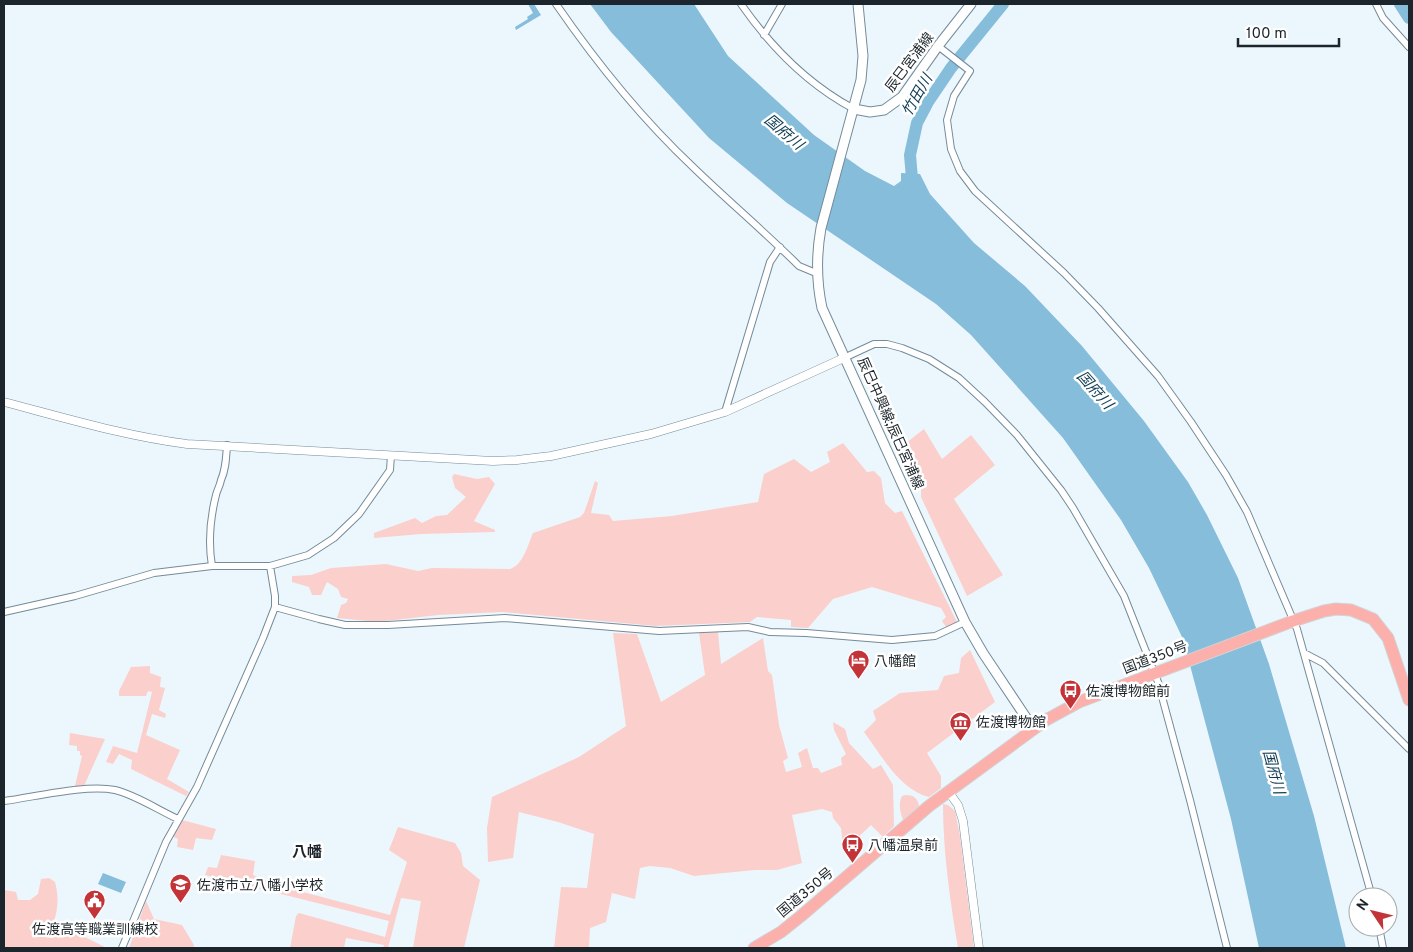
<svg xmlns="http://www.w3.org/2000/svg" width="1413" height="952" viewBox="0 0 1413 952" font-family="Overpass,'Noto Sans JP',sans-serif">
<rect width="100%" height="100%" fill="#ecf7fd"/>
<path fill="#fbcfcb" d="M924,429l18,30 29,-24 24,30 -41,34 49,76 -36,21 -46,-99v-7l-19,-44z
M843,443l24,29 7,-1 7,7 4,25 10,10 7,-2 55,111 -11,5 -4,-6 4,-4 -5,-9 -69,-21 -39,12 -25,29 -17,-1v-7l-34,-3 -7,5 -94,4 -154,-14 -64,3 -61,7 -40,-4 4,-13 5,-2 2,-4 -7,-2 -3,-8 -11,-7 -6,13h-9l-3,-8 -17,-5v-6l19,-1 20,-7 55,-4 32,7 14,-3 78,1c13,-4 18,-24 23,-36l47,-16 4,-4 11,-32 3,2 -7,30 18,2 4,6 59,-5 86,-14 6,-28 30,-15 17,13 19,-10 -3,-10z
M454,474l23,5 12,-2 6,7 -21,37 21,9v2l-74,2 -47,4v-5l41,-15 7,5 14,-7 11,-1 19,-18 -11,-9 -3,-11z
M718,632l3,32 42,-26 5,33 4,4 7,50 9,33 -5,3 3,11 16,-5 -4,-14 9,-5 6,20h5l3,5 21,-8 -1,-7 5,-4 -12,-24 -1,-8 12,7 4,14 24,26 8,-4 12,20 1,41 -11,11 -12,-12 -21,20 -7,1 -2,-18 -8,-10 -1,-6 -10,-3 -30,6 10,48 -25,7h-22l-61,6 -24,-8 -20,-2 -10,2 -5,31 -23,-6 -6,29 -16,6 -1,20h-35l7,-61 26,1 7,-54 -36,-12 -39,-10 -6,46 -25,4 -1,-34 5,-31 87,-40 47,-31 -13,-93 24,1 24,68 44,-27 -6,-42z
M970,650l25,52 -68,51 14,23v12l-12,9c-29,-7 -48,-42 -65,-65l12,-12 -3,-9 27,-18 38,-3 6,-14 15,-3 2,-15z
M150,666v7l11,4 -1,10 5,1 -6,22 7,4 -1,4 -13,-4 -6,21 34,15 -13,29 22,13 -3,4 -55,-27 1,-9 -13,-6 -6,10 -7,-2 7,-16 24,7 15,-61 -4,-1 -2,5h-27v-5l12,-24z
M70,733l35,6 -21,47h-9l7,-30 -2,-1v-4h-3v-5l-8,-1z
M906,795c7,0 12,3 13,11l-16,14c-3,-9 -5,-15 -1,-24z
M943,804l5,1 7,6 5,25 14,112h-16c-8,-48 -15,-96 -15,-144z
M182,820l34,9 -4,11 -16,-2 -3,12 -16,-3 1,-8 -6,-3z
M398,827l57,16 6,10 2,13 17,14 -16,68h-51l8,-47 -20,-3 -13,50h-5l1,-3 -38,-7 -2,10h-54l6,-32 3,-3 86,24 4,-16 -184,-46 3,-8 9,1 4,-13 34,6 -2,14 31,12 106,28 17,-53 -18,-12z
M49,878l6,4c4,15 3,26 -1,40l53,26h-103v-58l12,2 2,8h12l8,-6 3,-15z
M146,901l8,18 28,6 12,20 -1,3h-64z"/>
<path fill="#86bddb" d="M528,4h6l7,11 -25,15 -1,-3 13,-8 -1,-2 6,-4z
M590,4h104l34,52 86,79 51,36 29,15 7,-5v-8l19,1 10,20 44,49 51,43 57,60 62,75 44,61 19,33 31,63 31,86 45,152 32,132h-87l-28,-129 -48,-180 -34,-71 -28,-48 -58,-82 -92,-103 -35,-31 -149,-101 -78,-65 -98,-106z
M103,873l23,9 -5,11 -23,-9z"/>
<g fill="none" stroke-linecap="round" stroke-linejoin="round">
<path stroke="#86bddb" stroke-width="12" d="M1400,4l9,14
M913,190l-3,-35 7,-32 11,-21 23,-34 52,-64"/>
<defs>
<path id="minor" d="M556,4c40,58 86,115 137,163 35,34 72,65 106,99l17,7
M741,4c30,43 66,80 113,105
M1376,4l7,14 26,29
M764,35l18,-31
M938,46l32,25 -16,25 -7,24 4,29 9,22 15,20 89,82 34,35 60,68 33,46 35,53 21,37 50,117 75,268
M846,357l28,-13h13l15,4 27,11 30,19 26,24 32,33 44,55 12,18 51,88 34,86 32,118 37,148
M725,412l45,-150 10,-15
M212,566c-4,-24 -2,-47 4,-71 1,-5 4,-9 5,-15 5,-11 5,-22 6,-35
M275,607l44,12 26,6h43l117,-7 154,13 89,-4 22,5 36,1 86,7 43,-4 30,-14
M4,612l71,-16 79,-23 58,-7h58l38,-11 26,-17 25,-24 31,-44 1,-15
M1304,653l19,10 86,86
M4,801c31,-4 82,-17 111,-11 21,5 43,20 63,29
M1379,927l4,21
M122,948l44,-106 31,-55 66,-149 12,-31v-11l-5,-30"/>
<path id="tertiary" d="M4,402c61,16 121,34 183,42l306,17 24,-1 34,-4 100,-22 74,-22 121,-55
M948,791l10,14 5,16 16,127"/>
<path id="secondary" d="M858,4l5,52 -2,24 -40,148c-5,28 -5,52 1,80l143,314 18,31 50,75
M854,109l16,3 14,-2 18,-13 36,-51 33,-42"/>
<path id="trunk" d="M754,948l27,-16 20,-16 128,-110 117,-86 33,-18 214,-81 31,-10 12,-2 15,1 22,9 15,19 21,62"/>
</defs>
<use href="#minor" stroke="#748b99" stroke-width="8"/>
<use href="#tertiary" stroke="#748b99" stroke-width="9"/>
<use href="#secondary" stroke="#748b99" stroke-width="11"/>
<use href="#trunk" stroke="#d2d3d5" stroke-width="13"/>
<use href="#minor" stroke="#fff" stroke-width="6"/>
<use href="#tertiary" stroke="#fff" stroke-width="8"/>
<use href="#secondary" stroke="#fff" stroke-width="9"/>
<use href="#trunk" stroke="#fcb0ac" stroke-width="11"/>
</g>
<defs>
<symbol id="hotel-pin" viewBox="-11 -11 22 30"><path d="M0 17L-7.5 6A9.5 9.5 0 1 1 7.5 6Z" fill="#c33439" stroke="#fff"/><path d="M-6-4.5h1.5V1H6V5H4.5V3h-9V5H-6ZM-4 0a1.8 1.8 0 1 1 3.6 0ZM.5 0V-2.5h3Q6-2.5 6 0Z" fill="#fff"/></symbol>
<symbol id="bus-pin" viewBox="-11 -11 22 30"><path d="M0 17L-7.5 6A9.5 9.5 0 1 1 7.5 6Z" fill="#c33439" stroke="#fff"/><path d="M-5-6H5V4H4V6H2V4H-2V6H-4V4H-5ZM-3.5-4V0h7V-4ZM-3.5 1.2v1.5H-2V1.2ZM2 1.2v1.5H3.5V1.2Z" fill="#fff"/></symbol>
<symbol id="museum-pin" viewBox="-11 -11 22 30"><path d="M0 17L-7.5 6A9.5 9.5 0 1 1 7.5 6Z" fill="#c33439" stroke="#fff"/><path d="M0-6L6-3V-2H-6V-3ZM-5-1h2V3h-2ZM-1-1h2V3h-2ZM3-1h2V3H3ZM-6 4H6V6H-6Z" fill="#fff"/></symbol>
<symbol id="school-pin" viewBox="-11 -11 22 30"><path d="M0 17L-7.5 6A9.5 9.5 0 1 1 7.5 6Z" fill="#c33439" stroke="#fff"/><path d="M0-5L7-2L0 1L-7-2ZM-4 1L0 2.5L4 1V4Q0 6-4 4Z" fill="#fff"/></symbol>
<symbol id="civic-pin" viewBox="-11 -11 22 30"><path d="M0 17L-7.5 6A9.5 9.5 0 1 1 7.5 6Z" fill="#c33439" stroke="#fff"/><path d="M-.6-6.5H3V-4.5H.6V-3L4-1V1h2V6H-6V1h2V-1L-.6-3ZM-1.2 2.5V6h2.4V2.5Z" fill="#fff"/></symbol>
</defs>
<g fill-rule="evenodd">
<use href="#hotel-pin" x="846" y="648" width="25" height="34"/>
<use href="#bus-pin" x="1058" y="678" width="25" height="34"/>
<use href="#museum-pin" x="948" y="710" width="25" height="34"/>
<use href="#bus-pin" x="840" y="832" width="25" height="34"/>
<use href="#school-pin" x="168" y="872" width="25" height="34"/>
<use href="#civic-pin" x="82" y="888" width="25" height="34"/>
</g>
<g text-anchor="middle" stroke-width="5" stroke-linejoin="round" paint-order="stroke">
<g font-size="14" fill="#1c252b" stroke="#fff">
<text transform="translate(909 62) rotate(-53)" y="5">辰巳宮浦線</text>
<text transform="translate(891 423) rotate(66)" y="5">辰巳中興線;辰巳宮浦線</text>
<text transform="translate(1155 657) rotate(-21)" y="5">国道350号</text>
<text transform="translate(805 892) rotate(-40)" y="5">国道350号</text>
</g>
<g font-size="14" fill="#1c252b" stroke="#fff" text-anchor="start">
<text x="874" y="666">八幡館</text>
<text x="1086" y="696">佐渡博物館前</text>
<text x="976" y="727">佐渡博物館</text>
<text x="868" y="850">八幡温泉前</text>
<text x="197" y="890">佐渡市立八幡小学校</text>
<text x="95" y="934" text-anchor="middle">佐渡高等職業訓練校</text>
</g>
<g font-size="15" font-style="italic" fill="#0f3d53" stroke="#fff">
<text transform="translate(917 95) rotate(-60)" y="5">竹田川</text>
<text transform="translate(784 132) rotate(40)" y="5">国府川</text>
<text transform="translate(1095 390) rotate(48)" y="5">国府川</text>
<text transform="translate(1274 772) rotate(75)" y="5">国府川</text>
</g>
<g font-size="15" font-weight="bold" fill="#1c252b" stroke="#fff">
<text x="307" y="857">八幡</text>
</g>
</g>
<rect width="1413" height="952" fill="none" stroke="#1c252b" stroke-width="10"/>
<g transform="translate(1373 912) rotate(305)"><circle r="24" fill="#ffffff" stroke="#a4a8aa"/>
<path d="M0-4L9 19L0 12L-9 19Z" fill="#c33439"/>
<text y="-8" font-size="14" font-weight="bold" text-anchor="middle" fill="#1c252b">N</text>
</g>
<path d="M1238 38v8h101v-8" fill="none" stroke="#1c252b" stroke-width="2.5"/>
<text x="1246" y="38" font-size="15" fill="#1c252b" stroke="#ffffff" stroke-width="4" paint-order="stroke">100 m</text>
</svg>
